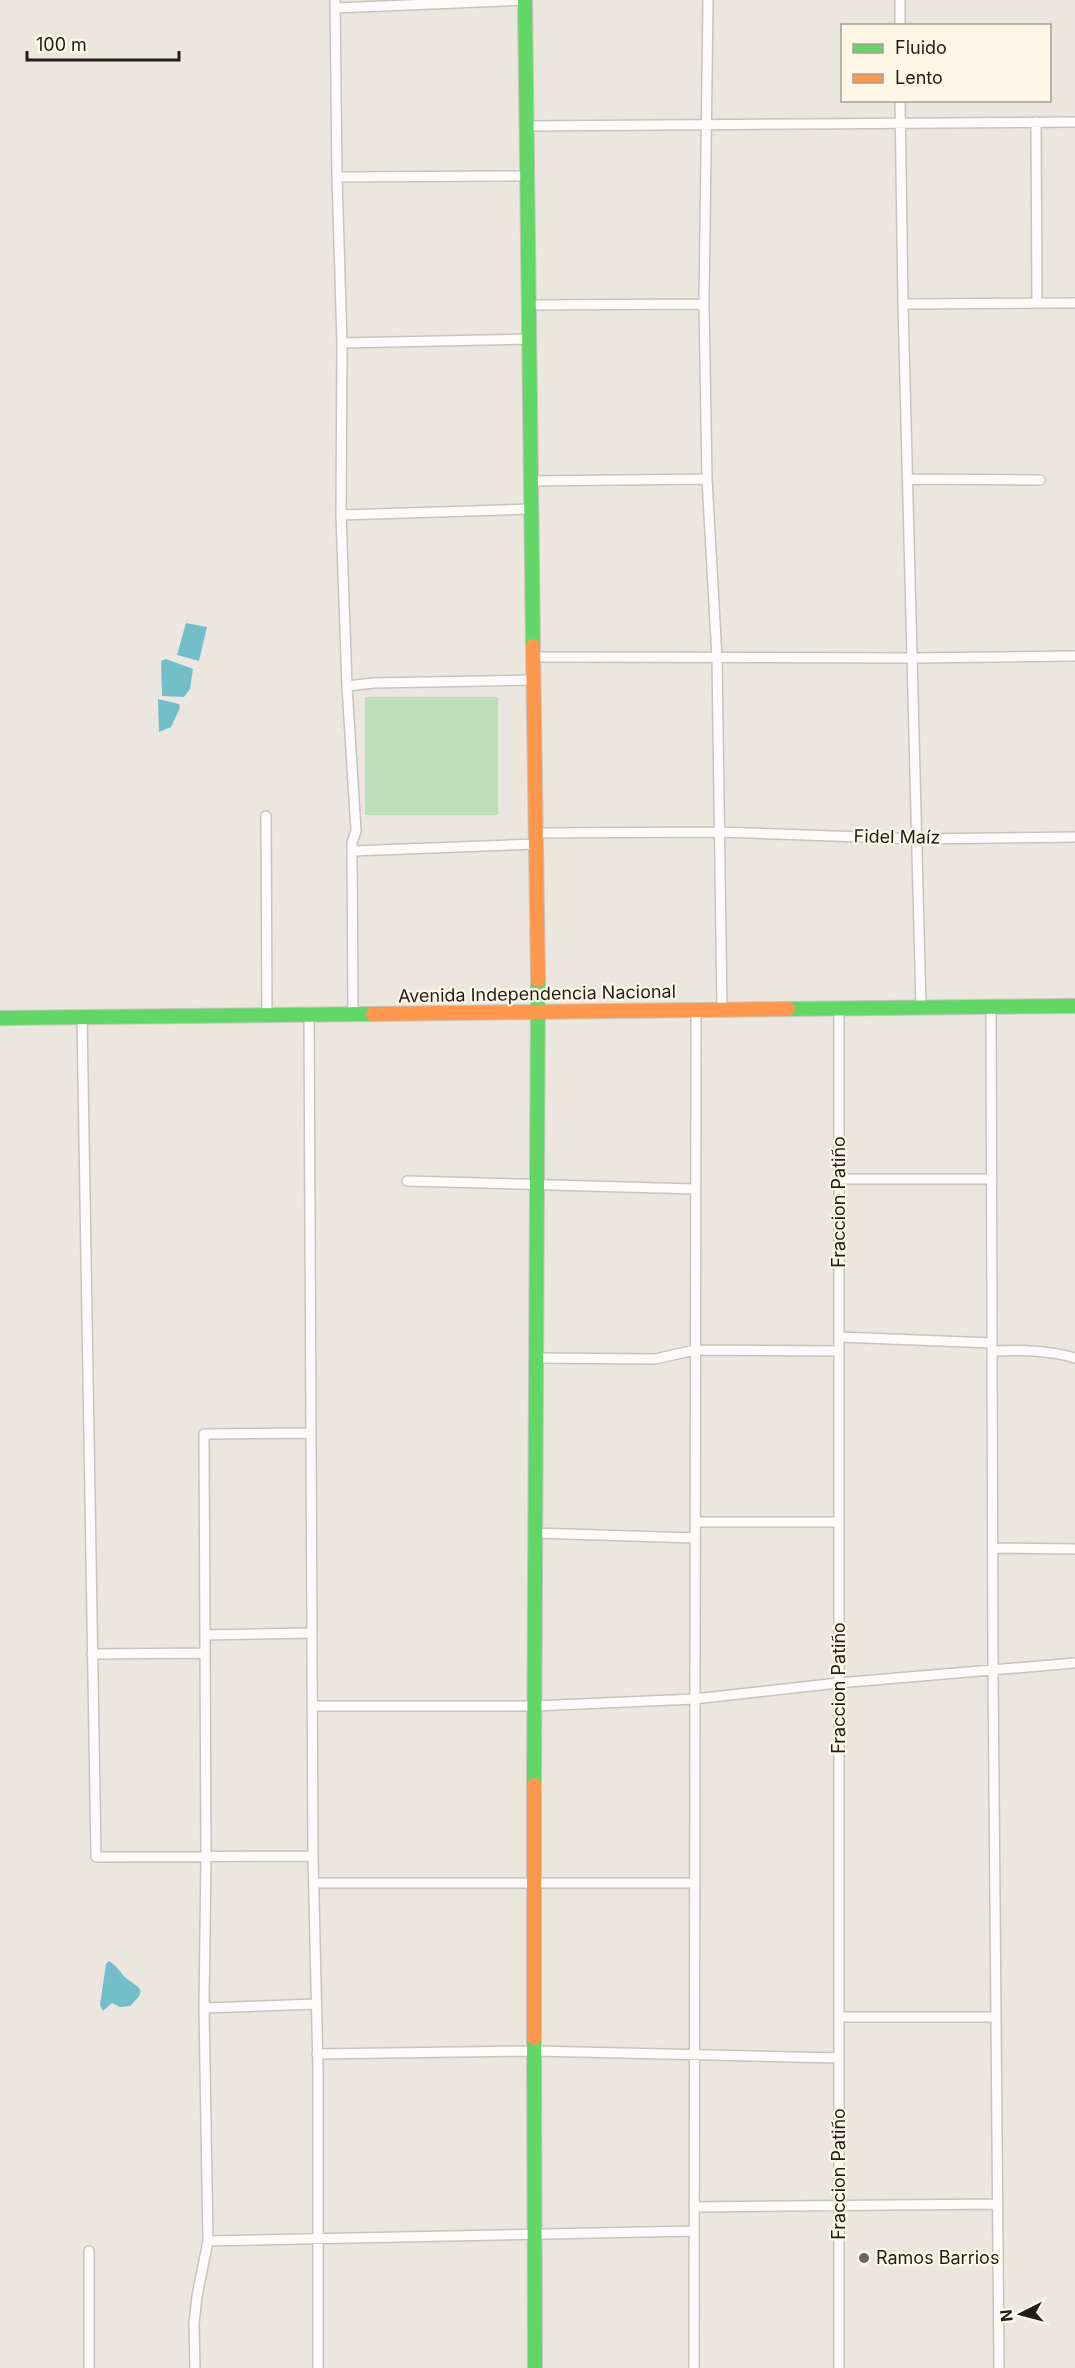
<svg xmlns="http://www.w3.org/2000/svg" width="1075" height="2368" viewBox="0 0 1075 2368" font-family="Inter,sans-serif">
<rect width="100%" height="100%" fill="#ebe7df"/>
<path fill="#bddfba" d="M365,697h133v118h-133z"/>
<path fill="#72bec9" d="M186,623l21,4 -8,34 -22,-6z
M166,659l27,10 -3,20 -6,8 -22,-1 -1,-35z
M158,699l21,5 1,4 -9,19 -12,5z
M109,1961c7,4 11,11 17,17 14,11 22,11 4,28l-10,1 -8,-4 -9,8 -3,-6 6,-41z"/>
<g fill="none" stroke-linecap="round" stroke-linejoin="round">
<defs>
<path id="street" d="M335,0l2,177 5,166 -1,172 6,171 9,145 -4,12 1,171
M708,0l-4,304 3,175 10,179 5,352
M900,0v26
M335,8l190,-8
M900,100l3,204 18,704
M1036,122l1,181
M526,126l549,-4
M337,177l190,-1
M903,304l172,-1
M528,305l176,-1
M342,343l187,-4
M908,479l132,1
M531,481l176,-2
M341,515l190,-6
M533,657l380,1 162,-2
M347,686l27,-3 159,-3
M266,816l1,199
M535,833l184,-1 199,7 157,-2
M352,851l184,-7
M991,1007l2,663 6,698
M839,1008v1360
M309,1014l4,842 5,213v299
M82,1017l14,840 217,-1
M839,1179h153
M407,1181l288,8
M839,1337l153,6
M993,1351c29,-1 54,-1 82,7
M536,1358l119,1 40,-9 144,1
M695,1522h144
M535,1533l160,5
M993,1548l82,1
M205,1635l107,-2
M92,1654l113,-1
M312,1706h223l159,-7 144,-16 237,-20
M314,1883h381
M204,2008l112,-4
M839,2017h157
M317,2054l217,-3 305,7
M694,2207l303,-3
M208,2241l486,-10
M89,2251v117
M195,2368l-1,-44 3,-28 11,-55 -4,-233 2,-152 -2,-422 107,-1
M694,2368l2,-1358"/>
<path id="fast" d="M525,0l8,646
M788,1009l287,-3
M0,1018l373,-4
M534,1785l4,-805
M534,2038l1,330"/>
<path id="slow" d="M533,646l5,334
M373,1014l415,-5
M534,2038v-253"/>
</defs>
<use href="#street" stroke="#c7c4bd" stroke-width="12"/>
<use href="#fast" stroke="#c7c4bd" stroke-width="16"/>
<use href="#slow" stroke="#c7c4bd" stroke-width="16"/>
<use href="#street" stroke="#fcfbfa" stroke-width="9"/>
<use href="#fast" stroke="#63d668" stroke-width="14"/>
<use href="#slow" stroke="#ff974d" stroke-width="14"/>
</g>
<circle fill="#67645e" stroke="#fff6e6" stroke-width="2" cx="864" cy="2258" r="6"/>
<g text-anchor="middle" stroke-width="4.5" stroke-linejoin="round" paint-order="stroke">
<g font-size="18" fill="#201d18" stroke="#fff6e6">
<text transform="translate(897 837) rotate(1)" y="6">Fidel Maíz</text>
<text transform="translate(537 994) rotate(-1)" y="6">Avenida Independencia Nacional</text>
<text transform="translate(839 1202) rotate(-90)" y="6">Fraccion Patiño</text>
<text transform="translate(839 1688) rotate(-90)" y="6">Fraccion Patiño</text>
<text transform="translate(839 2174) rotate(-90)" y="6">Fraccion Patiño</text>
</g>
<g font-size="18" fill="#201d18" stroke="#fff6e6" text-anchor="start">
<text x="876" y="2264">Ramos Barrios</text>
</g>
</g>
<rect x="841" y="24" width="210" height="78" fill="#fff6e6" stroke="#a69f94" stroke-width="1.5"/>
<rect x="853" y="44" width="30" height="9" fill="#63d668" stroke="#a69f94" stroke-width="1.5"/>
<text x="895" y="54" font-size="18" fill="#201d18">Fluido</text>
<rect x="853" y="74" width="30" height="9" fill="#ff974d" stroke="#a69f94" stroke-width="1.5"/>
<text x="895" y="84" font-size="18" fill="#201d18">Lento</text>
<g transform="translate(1021 2314) rotate(264)" stroke="#fff6e6" stroke-width="4.5" paint-order="stroke">
<path d="M0-4.5L10 22L0 15L-10 22Z" fill="#201d18"/>
<text y="-9" font-size="16" font-weight="bold" text-anchor="middle" fill="#201d18">N</text>
</g>
<path d="M27 51v9h152v-9" fill="none" stroke="#201d18" stroke-width="3"/>
<text x="36" y="51" font-size="18" fill="#201d18" stroke="#fff6e6" stroke-width="4.5" paint-order="stroke">100 m</text>
</svg>
